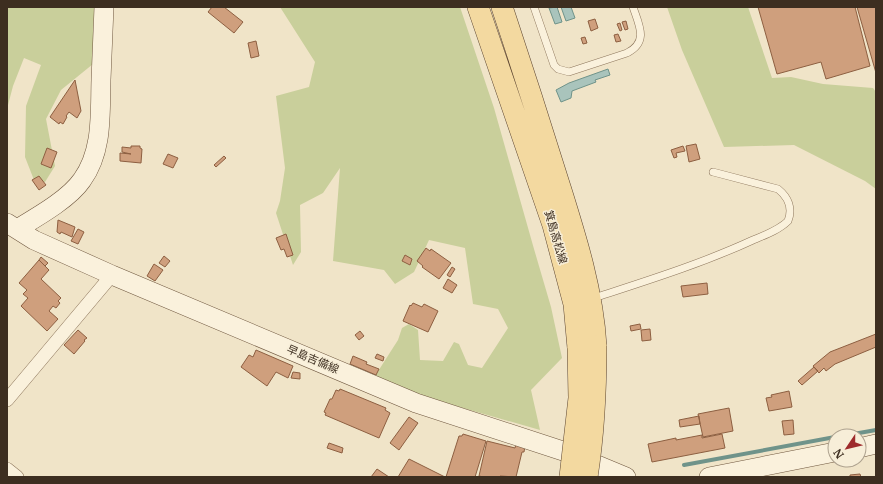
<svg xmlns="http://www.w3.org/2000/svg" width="883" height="484" viewBox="0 0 883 484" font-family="Merriweather,'Noto Sans JP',serif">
<rect width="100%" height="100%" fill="#f0e4c8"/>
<path fill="#c9cf9b" d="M7,7h87l-1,57 -32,26 -15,29 9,47 -10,16 -11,-2 -9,-23 1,-51 15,-41 -17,-7 -11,28 -6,23z
M280,7h180l34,101 40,141 17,58 11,51 -31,32 9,40 -126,-36 -39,-18 23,-36 4,-12 7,-4 9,6 2,30 23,1 11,-19 5,2 9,21 14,3 26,-40 -10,-19 -25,-5 -8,-56 -36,-8 -15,32 -19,12 -11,-14 -51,-9 7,-93 -17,25 -23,12 1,47 -8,13 -17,-52 4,-12 5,-33 -9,-72 33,-9 6,-25z
M667,7h81l24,71 19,-1 32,7 50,4 3,4v97l-11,-8 -71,-36 -70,2 -42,-97z"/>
<path fill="#a9c4bc" stroke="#6f938a" d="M557,7l5,15 -7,2 -6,-16z
M561,7h10l4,11 -9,3z
M608,69l2,6 -15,5 1,2 -24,9 -1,7 -10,4 -5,-12 13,-7z"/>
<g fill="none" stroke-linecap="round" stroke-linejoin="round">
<path stroke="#6f938a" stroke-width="4" d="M842,436l34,-6
M684,465l151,-28"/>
</g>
<path fill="#cf9f7d" stroke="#8d5f41" d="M212,7h12l19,15 -9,11 -26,-21z
M758,7h97l15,59 -44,13 -5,-17 -44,12z
M857,7h19v66z
M595,19l3,9 -7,3 -3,-10z
M626,21l2,8 -3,1 -3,-8z
M620,23l2,7 -2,1 -3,-7z
M618,34l3,7 -5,1 -2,-7z
M585,37l2,6 -4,1 -2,-6z
M256,41l3,15 -8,2 -3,-15z
M75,80l6,31 -4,7 -8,-6 -3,4 1,1 -4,7 -3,-2 -1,2 -9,-7z
M696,144l4,15 -11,3 -3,-16z
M131,146h9v2l2,1 -1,14 -21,-2v-8l11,1 -9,-2v-5l9,1z
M683,146l2,5 -9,2 1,4 -3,1 -3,-8z
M47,148l10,4 -6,16 -10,-4z
M168,154l10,4 -5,10 -10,-4z
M224,156l2,2 -10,9 -2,-2z
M39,176l7,9 -7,5 -7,-10z
M58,220l17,7 -3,10 -11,-5 -1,2 -3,-2z
M78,229l6,3 -6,12 -7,-3z
M286,234l7,21 -6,2 -3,-8 -3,1 -5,-12z
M426,248l4,3 1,-2 20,14 -12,16 -17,-12 1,-1 -6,-5z
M405,255l7,4 -2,6 -8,-4z
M164,256l6,5 -5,6 -6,-4z
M41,257l7,6 -3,3 -6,-6z
M39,260l10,10 -8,9 20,19 -3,3 2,2 -4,5 -3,-2 -4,5 9,8 -11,12 -26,-25 7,-8 -5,-4 4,-4 -8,-7z
M154,264l9,6 -8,11 -8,-5z
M452,267l3,2 -5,8 -3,-2z
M448,279l9,6 -5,8 -9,-5z
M707,283l1,11 -25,3 -2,-11z
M413,303l9,4 2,-3 14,7 -10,21 -25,-11 7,-16 1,1z
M640,324l1,5 -10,2 -1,-5z
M650,329l1,11 -9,1 -1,-11z
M78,330l9,8 -3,2 1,1 -11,13 -10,-9z
M360,331l4,5 -5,4 -4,-5z
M876,334v13l-41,17 -9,7 -2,-3 -5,5 -6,-7 17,-14z
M256,350l37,16 -5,12 -12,-6 -9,14 -26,-19 8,-12 4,2z
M377,354l7,3 -1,4 -8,-3z
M353,356l14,6 -1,2 13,5 -3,6 -26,-11z
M814,367l4,4 -16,14 -4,-4z
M293,372l7,1v6l-9,-1z
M340,389l46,19 -1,2 5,3 -11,25 -54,-23 1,-2 -2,-1 6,-13h2l4,-9 3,1z
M789,391l3,16 -23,4 -3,-13 6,-1 -1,-2z
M729,408l4,23 -30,6 -5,-23z
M699,416l1,8 -20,3 -1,-7z
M409,417l9,6 -19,27 -9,-7z
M793,420l1,14 -10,1 -2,-14z
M463,434l23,7 -11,36h-29l13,-41h3z
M722,434l3,14 -73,14 -4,-18 28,-6v2l26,-5v3z
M487,441l28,7 1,-4 9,2 -1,6h-2l-6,25 -16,-1v1h-16l-5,-1z
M329,443l14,5 -1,5 -15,-5z
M409,459l36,18h-47z
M377,469l12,8h-18z
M860,474l1,3h-11v-2z"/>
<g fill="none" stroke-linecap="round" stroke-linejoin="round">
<defs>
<path id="lane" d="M534,7l20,58 4,4 11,3 58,-19c22,-11 12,-28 6,-46
M591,299c55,-18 110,-35 162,-59 12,-5 26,-10 35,-19 5,-13 0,-24 -10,-32l-65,-17"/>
<path id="street" d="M7,400l105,-125
M7,469l10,8"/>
<path id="secondary" d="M7,223l27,17 78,35 304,128 150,49 60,25
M17,229c20,-12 52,-30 65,-49 21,-29 18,-66 19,-100 1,-24 2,-49 3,-73
M859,448l17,-4
M709,477l126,-25"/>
<path id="primary" d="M478,7l75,218 21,79 4,44
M502,7c20,60 39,119 58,180 16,51 33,105 36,159"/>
</defs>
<use href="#lane" stroke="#8d765c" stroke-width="8"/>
<use href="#street" stroke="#8d765c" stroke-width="14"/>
<use href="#secondary" stroke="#6f573f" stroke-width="20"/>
<use href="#primary" stroke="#5b4430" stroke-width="22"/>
<use href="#lane" stroke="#faf1dc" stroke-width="7"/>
<use href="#street" stroke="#faf1dc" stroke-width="13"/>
<use href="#secondary" stroke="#faf1dc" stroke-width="19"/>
<use href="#primary" stroke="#f3d9a0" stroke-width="21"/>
<defs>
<path id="primary-bridge" d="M570,477l9,-79 -1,-50
M587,477c7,-44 9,-87 9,-131"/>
</defs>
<use href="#primary-bridge" stroke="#5b4430" stroke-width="22" stroke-linecap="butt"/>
<use href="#primary-bridge" stroke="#f3d9a0" stroke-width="21"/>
</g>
<g text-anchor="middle" stroke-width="3" stroke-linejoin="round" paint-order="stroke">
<g font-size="11" fill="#3d2e20" stroke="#f7eed8">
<text transform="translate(556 237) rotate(74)" y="4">箕島高松線</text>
<text transform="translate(313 359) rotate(23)" y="4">早島吉備線</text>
</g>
</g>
<rect width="883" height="484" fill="none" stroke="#3d2e20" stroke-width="16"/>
<g transform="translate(847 448) rotate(235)"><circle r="19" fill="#f7eed8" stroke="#ada18e"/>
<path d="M0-3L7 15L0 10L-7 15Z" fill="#9e2a2b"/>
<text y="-6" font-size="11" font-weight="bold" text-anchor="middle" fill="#3d2e20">N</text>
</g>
</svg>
